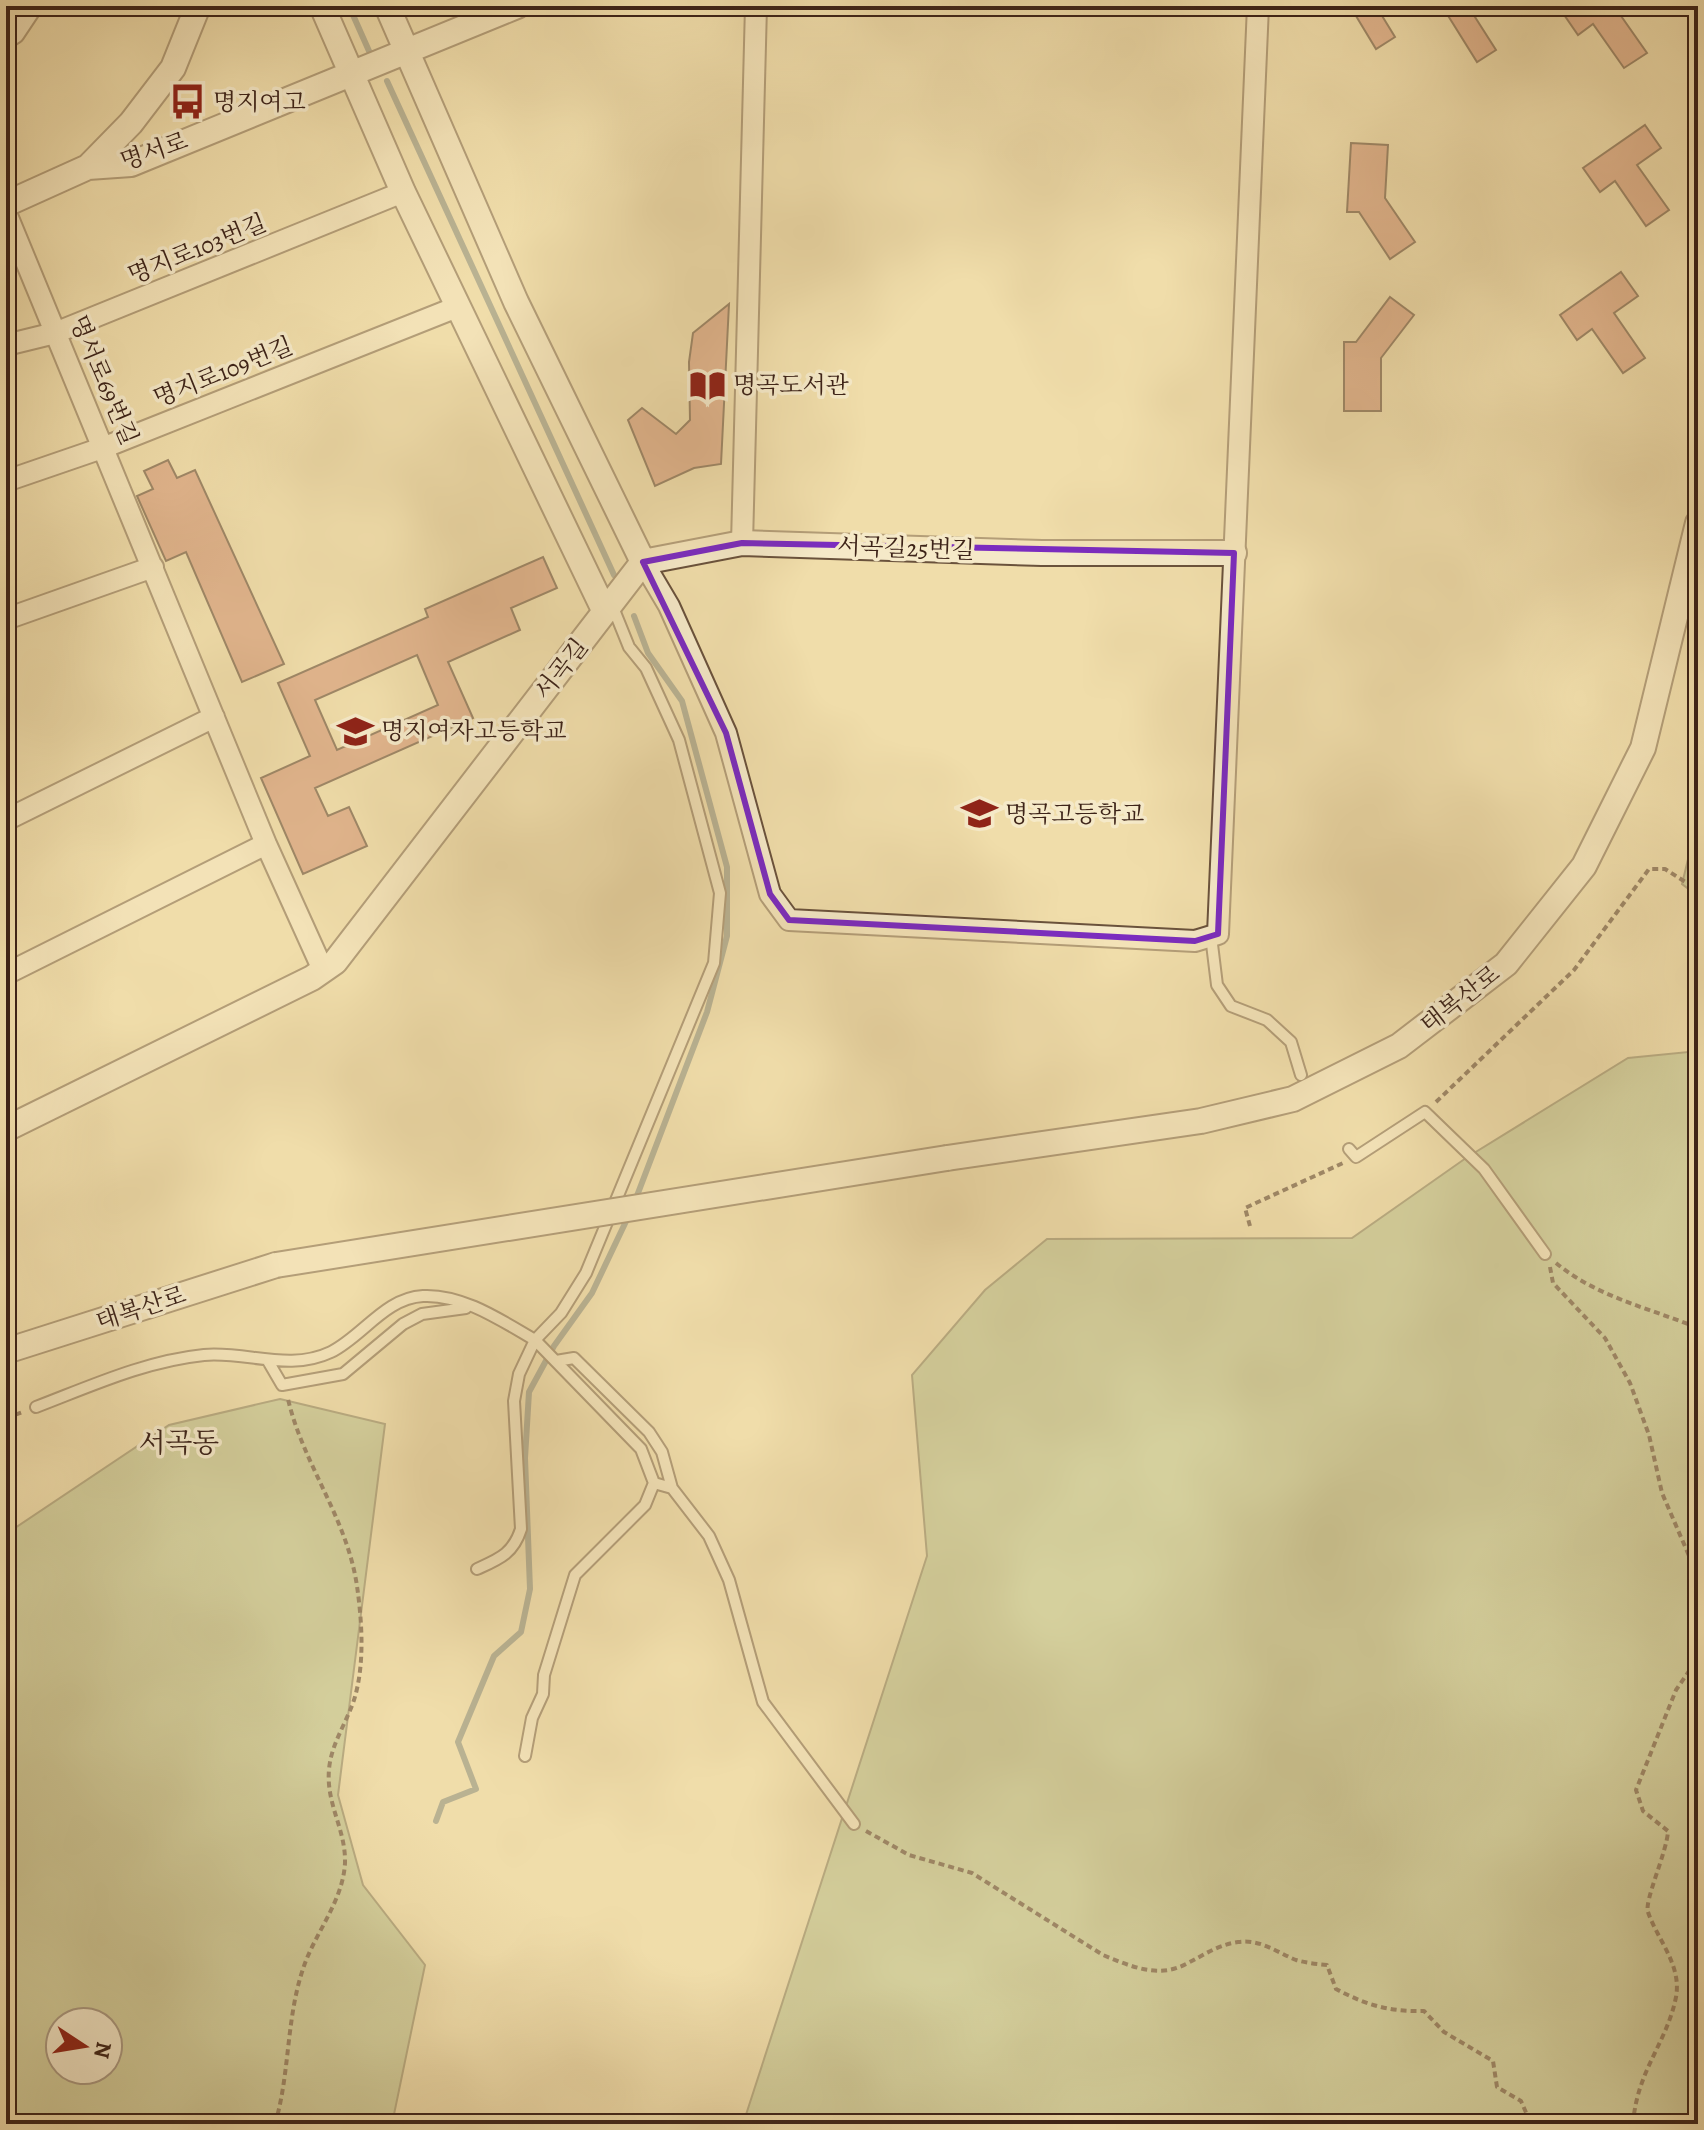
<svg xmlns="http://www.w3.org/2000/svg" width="1704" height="2130" viewBox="0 0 1704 2130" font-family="Alegreya,'Noto Serif KR',serif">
<rect width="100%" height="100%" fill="#f0ddaa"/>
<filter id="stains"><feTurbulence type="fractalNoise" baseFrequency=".0025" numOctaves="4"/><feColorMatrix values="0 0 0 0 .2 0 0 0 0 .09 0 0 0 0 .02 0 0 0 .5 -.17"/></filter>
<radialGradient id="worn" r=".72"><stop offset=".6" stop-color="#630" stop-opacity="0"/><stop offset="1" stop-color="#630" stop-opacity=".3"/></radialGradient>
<path fill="#b3c28e" stroke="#787253" stroke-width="2" fill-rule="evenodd" d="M1698,818v78l-16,-12z
M1698,1051v1073h-955l184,-568 -15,-181 73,-85 62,-51 305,-1 114,-80 162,-100z
M280,1399l105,25 -47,371 25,90 62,80 -33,159h-386v-590l163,-109zM60,2022h48v48h-48z"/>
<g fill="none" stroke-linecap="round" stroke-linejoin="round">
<path stroke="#777e76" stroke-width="6" d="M349,6l20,45
M387,81l227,494
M634,616l14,37 34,48 45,166v69l-20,76 -72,189
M436,1821l7,-19 33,-13 -18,-47 36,-86 27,-24 9,-43 -5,-131 4,-66 25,-46 38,-53 37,-78"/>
</g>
<path fill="#cf856b" stroke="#3d2318" stroke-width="2" fill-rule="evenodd" d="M1350,6h26l19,31 -19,12z
M1442,6h50l-17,11 21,33 -19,12z
M1558,6h56l33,47 -23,15 -31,-44 -15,11z
M1645,125l16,23 -24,17 32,45 -23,16 -31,-45 -15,11 -17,-24z
M1351,143l37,2 -3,53 30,44 -25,17 -31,-47h-12z
M1621,272l17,24 -24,17 31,45 -22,15 -31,-44 -15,11 -17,-25z
M1390,297l24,18 -33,43v53h-37v-69h12z
M729,304l-8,160 -27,4 -39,18 -27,-66 14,-12 34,26 14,-14 -1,-58 4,-29z
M168,460l9,18 18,-8 89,194 -42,18 -56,-130 -20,9 -29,-65 16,-7 -9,-18z
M543,557l14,31 -46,20 9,22 -72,32 25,56 -158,70 13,28 21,-9 18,39 -64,28 -42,-96 49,-22 -32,-73 150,-66 -3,-8zM417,655l21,50 -101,45 -22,-50z"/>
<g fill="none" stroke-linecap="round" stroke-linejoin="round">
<defs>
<path id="service" d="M612,605l17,42 17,21 33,72 41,153 -6,70 -128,310 -25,40 -26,27 106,109 13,34 18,5 37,48 20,44 34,122 91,122
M1211,936l6,49 14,21 36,14 24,22 10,33
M1349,1149l7,8 69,-45 59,57 61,85
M268,1361l14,24 61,-11 60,-50 19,-10 44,-6
M556,1361l18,-3 75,74 13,20 10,36
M36,1407c55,-21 109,-46 168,-52 43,-4 85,17 127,-3 32,-16 54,-54 92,-56 40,-2 79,25 112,44l-16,34 -5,27 7,128c-8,25 -22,30 -44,40
M525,1756l7,-38 11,-24 1,-19 31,-100 70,-70 9,-22"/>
<path id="minor" d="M6,38l8,-5 18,-27
M6,213l260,631 57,126
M6,345l49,-12 348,-141
M6,481l99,-34 352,-140
M742,543l14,-537
M643,562l26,44 57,127 44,161 19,26 406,21 23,-7 40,-928
M6,619l147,-52
M6,820l208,-103
M6,974l260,-130"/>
<path id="tertiary" d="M322,6l81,186 202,420
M387,6l129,296 127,260
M88,167l43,-3 386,-158
M6,204l82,-37 43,-44 42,-55 25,-62
M6,1129l306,-151 23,-16 308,-400 99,-19 300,10h192
M947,1158l254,-37 92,-22 106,-53 107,-82 78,-98 59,-118 55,-225
M6,1351l270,-86"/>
</defs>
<use href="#service" stroke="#6a523c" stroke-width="14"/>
<use href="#minor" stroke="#6a523c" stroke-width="24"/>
<use href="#tertiary" stroke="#6a523c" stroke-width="28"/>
<path stroke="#3d2318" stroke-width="4" stroke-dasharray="6 4" stroke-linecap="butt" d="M1436,1102l138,-132 75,-101h16l33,21
M1250,1226l-5,-18 98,-45
M1556,1263c41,34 93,45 142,65
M1550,1267l3,16 52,55 25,45 19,52 13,58 31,72 5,27
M6,1418l17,-6
M866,1831l43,24 63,18 131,82c27,11 55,24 83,9 18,-9 31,-19 52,-22 23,-3 38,10 58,18 10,3 21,4 31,5l9,24c30,16 54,23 88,22l20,21 49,29 4,26 24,14 10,23
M275,2124c15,-50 11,-105 28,-155 11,-35 40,-67 42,-106 1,-36 -22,-62 -15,-101 4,-22 17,-41 24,-62 11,-35 8,-79 3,-114 -10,-68 -54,-122 -69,-187
M1633,2124c4,-54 34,-81 43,-127 6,-32 -19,-58 -28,-85 -4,-11 19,-60 20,-81l-25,-20 -7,-21 40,-100 22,-32"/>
<use href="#service" stroke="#f5e9c8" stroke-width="10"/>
<use href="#minor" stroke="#f5e9c8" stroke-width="20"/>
<use href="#tertiary" stroke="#f5e9c8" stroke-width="24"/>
<defs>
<path id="tertiary-bridge" d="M276,1265l671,-107"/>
</defs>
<use href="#tertiary-bridge" stroke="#6a523c" stroke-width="28" stroke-linecap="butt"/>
<use href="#tertiary-bridge" stroke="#f5e9c8" stroke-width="24"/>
</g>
<path d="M0 0H1704V2130H0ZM742,543l492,10 -16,381 -23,7 -406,-21 -19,-26 -44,-161 -83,-171z" fill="#f0ddaa" fill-opacity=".55" fill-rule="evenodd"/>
<path fill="none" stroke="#7b2cbf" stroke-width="6" stroke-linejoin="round" d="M742,543l492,10 -16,381 -23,7 -406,-21 -19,-26 -44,-161 -83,-171z"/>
<defs>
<symbol id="bus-bare" viewBox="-9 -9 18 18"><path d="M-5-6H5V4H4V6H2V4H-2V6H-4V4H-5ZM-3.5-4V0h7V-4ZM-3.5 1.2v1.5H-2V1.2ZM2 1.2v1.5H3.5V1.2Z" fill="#8f2418" stroke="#f5e9c8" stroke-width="2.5" paint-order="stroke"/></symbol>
<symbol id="library-bare" viewBox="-9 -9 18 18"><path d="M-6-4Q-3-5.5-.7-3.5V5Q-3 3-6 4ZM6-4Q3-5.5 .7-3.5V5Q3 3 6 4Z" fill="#8f2418" stroke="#f5e9c8" stroke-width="2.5" paint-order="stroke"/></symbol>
<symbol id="school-bare" viewBox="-9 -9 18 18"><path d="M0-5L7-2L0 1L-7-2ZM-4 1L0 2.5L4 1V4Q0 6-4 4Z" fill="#8f2418" stroke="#f5e9c8" stroke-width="2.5" paint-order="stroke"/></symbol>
</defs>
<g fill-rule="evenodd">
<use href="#bus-bare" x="162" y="76" width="51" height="51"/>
<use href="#library-bare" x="682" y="360" width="51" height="51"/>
<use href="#school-bare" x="330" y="706" width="51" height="51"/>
<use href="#school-bare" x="954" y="788" width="51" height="51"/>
</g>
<g text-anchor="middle" stroke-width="7" stroke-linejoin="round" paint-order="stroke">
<g font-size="24" fill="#3d2318" stroke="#f5e9c8" text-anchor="start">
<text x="213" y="110">명지여고</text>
<text x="733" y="393">명곡도서관</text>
<text x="381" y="739">명지여자고등학교</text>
<text x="1005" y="822">명곡고등학교</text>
</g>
<g font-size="24" fill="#3d2318" stroke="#f5e9c8">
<text transform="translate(154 151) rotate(-19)" y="8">명서로</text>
<text transform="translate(197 249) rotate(-22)" y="8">명지로103번길</text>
<text transform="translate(223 372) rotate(-22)" y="8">명지로109번길</text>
<text transform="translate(104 380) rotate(67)" y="8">명서로69번길</text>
<text transform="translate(906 548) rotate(2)" y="8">서곡길25번길</text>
<text transform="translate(561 669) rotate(-52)" y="8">서곡길</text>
<text transform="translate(1460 999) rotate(-38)" y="8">태복산로</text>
<text transform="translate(141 1308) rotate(-18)" y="8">태복산로</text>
</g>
<g font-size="28" fill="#3d2318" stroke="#f5e9c8">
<text x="179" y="1452">서곡동</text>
</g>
</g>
<rect width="1704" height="2130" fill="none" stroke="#f0ddaa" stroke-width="32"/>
<rect x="8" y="8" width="1688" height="2114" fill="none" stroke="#3d2318" stroke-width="4"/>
<rect x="16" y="16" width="1672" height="2098" fill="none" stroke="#3d2318" stroke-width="2"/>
<g transform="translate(84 2046) rotate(102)"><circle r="38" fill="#f5e9c8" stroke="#ab9a82" stroke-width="2"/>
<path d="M0-6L14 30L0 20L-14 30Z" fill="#8f2418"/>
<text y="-12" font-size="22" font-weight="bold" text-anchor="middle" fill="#3d2318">N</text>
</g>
<rect width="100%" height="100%" filter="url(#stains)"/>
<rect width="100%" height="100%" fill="url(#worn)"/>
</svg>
